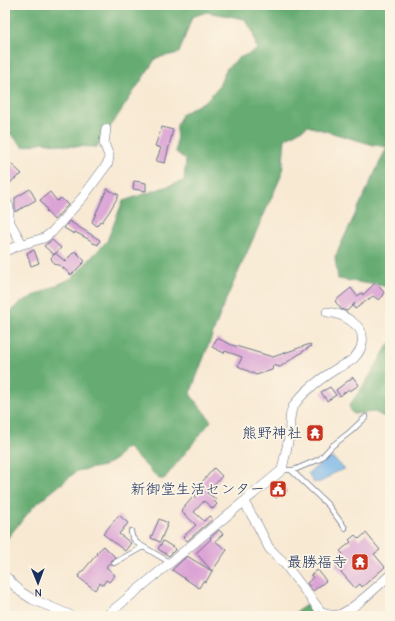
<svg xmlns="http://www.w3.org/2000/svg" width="395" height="621" viewBox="0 0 395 621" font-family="'Comic Neue','Klee One',sans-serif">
<rect width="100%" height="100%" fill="#fcf5e5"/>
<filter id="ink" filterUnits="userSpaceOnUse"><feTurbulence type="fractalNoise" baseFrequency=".025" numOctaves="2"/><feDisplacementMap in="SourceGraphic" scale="8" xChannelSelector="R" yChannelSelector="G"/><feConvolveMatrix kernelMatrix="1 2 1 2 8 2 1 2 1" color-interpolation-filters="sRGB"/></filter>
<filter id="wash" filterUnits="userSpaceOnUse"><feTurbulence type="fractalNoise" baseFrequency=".012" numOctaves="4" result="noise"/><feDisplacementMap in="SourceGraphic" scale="16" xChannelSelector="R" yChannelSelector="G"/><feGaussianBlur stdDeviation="0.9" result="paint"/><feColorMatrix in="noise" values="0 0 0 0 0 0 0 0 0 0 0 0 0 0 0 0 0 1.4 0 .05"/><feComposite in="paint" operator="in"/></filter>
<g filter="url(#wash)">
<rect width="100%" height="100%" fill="#f8e9d3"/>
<path fill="#66ac72" stroke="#406e68" d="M5,5h385v282l-52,-8 -3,-22 52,-110 -13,-2 -66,-19 -23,13 -3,35 -58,130 -34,90 21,27 -47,58h-5l-32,-32 -4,3 -7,9 -12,7 -27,5 -44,36 -28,34v-225l16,-14 51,-24 35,-37 16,-40 61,-20 2,-21 -10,-8 1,-27 5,-11 25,-14 12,-14 8,-18 12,-10 18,-8 -4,-18 -8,-13 -38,-7 -15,5 -13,36 -23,5 -59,89 -29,-1 -25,-4 -20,5 -12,-13 -6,5z
M390,342v78l-15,-8 -22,2 -4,-8 17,-24z
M309,603l13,13h-34l5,-2z"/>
<path fill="#75b5e9" stroke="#4872a4" d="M329,458l5,1 11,10c-3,1 -6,2 -9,3 -9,4 -13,13 -23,10l-5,-9z"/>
<g id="blocks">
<path fill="#dba4d5" d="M162,127l11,3 -8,33 -9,-2 5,-13 -6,-2z
M10,163l12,11 -9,6 -8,9v-20z
M134,181l12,2v8l-13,-2z
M30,189l6,11 -21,12v-14z
M107,189l12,6 -10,17 -7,10 -2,-1 -3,5 -5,-4z
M50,192l7,9 4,-3 7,7 -14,15 -8,-9 1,-1 -7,-10z
M69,221l31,19 -2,5 -4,-2v1l-4,-4 -15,-8 -1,2 -10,-6z
M52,240l9,8 -7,7 -10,-9z
M34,250l5,13 -8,3 -4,-13z
M75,251l10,10 -14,14 -10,-9 -7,-2 -3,-6 4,-5 10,8z
M375,283l9,9 -1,2 1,1 -5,5 -6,-4 -18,13 -2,-3 2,-3 -8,8 -6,-2 -6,-8 16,-13 6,8 5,-3 1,2z
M217,338l15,7 41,12 37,-13 1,2 -31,21 -7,-2 -1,5 -16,5 -18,-9 4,-9 -17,-6 -1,2 -12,-6z
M353,377l6,8 -9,6 -1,-2 -9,7 -4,-6z
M330,387l6,8 -9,6 -6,-9z
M214,468l8,8 -15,17 9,6 -2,2 3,3 -4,5 -9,-8 -10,11 10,9 5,-5 4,3 -26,22 -4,-4 13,-12 -15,-14 12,-14 1,1 9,-15 -1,-1z
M280,481l7,10 -11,7 -6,-8 1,-1v-2z
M119,515l9,8 -9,11 12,9 -6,8 -22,-17z
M159,519l9,4 -8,19 -9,-4z
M219,530l4,4 -8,7 12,9 -15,21 -16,-18 15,-14 -1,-1z
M366,533l14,17 -6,4 11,13 -23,20 -2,-3 -5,4 -20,-23 8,-7 -3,-2 3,-2 -3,-3 11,-9 -2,-2 6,-5 4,4z
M163,541l13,8 -7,7 -11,-7z
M104,546l12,12 -5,3 -5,6 9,8 -6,7 -3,-2 -3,5 -3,-2 -5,7 -17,-13 19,-23 -1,-1z
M187,556l25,15 -6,11 -3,-1 -4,7 -27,-18z
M318,570l8,11 -13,10 -6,-8 6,-5 -2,-3z"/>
</g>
</g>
<g filter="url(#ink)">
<use href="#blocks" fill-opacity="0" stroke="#687087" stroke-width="1"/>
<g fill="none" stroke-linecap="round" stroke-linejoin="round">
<defs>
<path id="service" d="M282,470h12l26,-11 12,-13 18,-14 16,-15
M291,470l37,35 17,23
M131,531l1,6 5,6 34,20
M114,563l27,-15h4"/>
<path id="minor" d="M5,199l4,8v14l13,23
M5,251l15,-6 24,-7 8,-6 31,-35 25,-34 1,-7 -5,-13 2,-14
M244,502l14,24 11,22 15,15 38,50c5,2 10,3 16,2 13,-3 41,-30 52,-40
M5,576l16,16 11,7 40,17
M106,616l176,-146c2,-11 5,-22 7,-33 2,-9 -1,-21 4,-30 10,-16 27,-28 43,-38 6,-4 14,-6 18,-11 9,-9 12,-23 3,-32 -9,-9 -18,-13 -30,-14"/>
</defs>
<use href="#service" stroke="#687087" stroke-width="6"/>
<use href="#minor" stroke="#687087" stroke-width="10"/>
<use href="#service" stroke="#fff" stroke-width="4.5"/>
<use href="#minor" stroke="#fff" stroke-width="9"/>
</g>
</g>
<defs>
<symbol id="temple-square" viewBox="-11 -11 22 22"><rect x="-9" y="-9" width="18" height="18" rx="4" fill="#c8321e" stroke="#fcf5e5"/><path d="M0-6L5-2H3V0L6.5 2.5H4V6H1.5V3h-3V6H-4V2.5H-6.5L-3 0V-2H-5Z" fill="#fff"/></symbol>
<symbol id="civic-square" viewBox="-11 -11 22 22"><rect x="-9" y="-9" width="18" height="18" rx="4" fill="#c8321e" stroke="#fcf5e5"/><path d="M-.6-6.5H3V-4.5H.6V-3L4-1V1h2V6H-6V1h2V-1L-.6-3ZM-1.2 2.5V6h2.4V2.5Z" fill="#fff"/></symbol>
</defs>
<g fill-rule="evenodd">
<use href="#temple-square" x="305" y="423" width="20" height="20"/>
<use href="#civic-square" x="268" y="479" width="20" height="20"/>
<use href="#temple-square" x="350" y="552" width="20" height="20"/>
</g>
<g text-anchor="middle" stroke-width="3.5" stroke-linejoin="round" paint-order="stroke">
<g font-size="15" fill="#1b2f5e" stroke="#fcf5e5" text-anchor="end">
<text x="302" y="438">熊野神社</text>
<text x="265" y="494">新御堂生活センター</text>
<text x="347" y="567">最勝福寺</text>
</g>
</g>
<rect width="395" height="621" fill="none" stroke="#fcf5e5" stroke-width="20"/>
<g transform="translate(38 583) rotate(179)" stroke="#fcf5e5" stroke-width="3" paint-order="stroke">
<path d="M0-3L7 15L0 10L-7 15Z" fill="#1b2f5e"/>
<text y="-6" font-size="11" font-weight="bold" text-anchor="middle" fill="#1b2f5e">N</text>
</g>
</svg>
